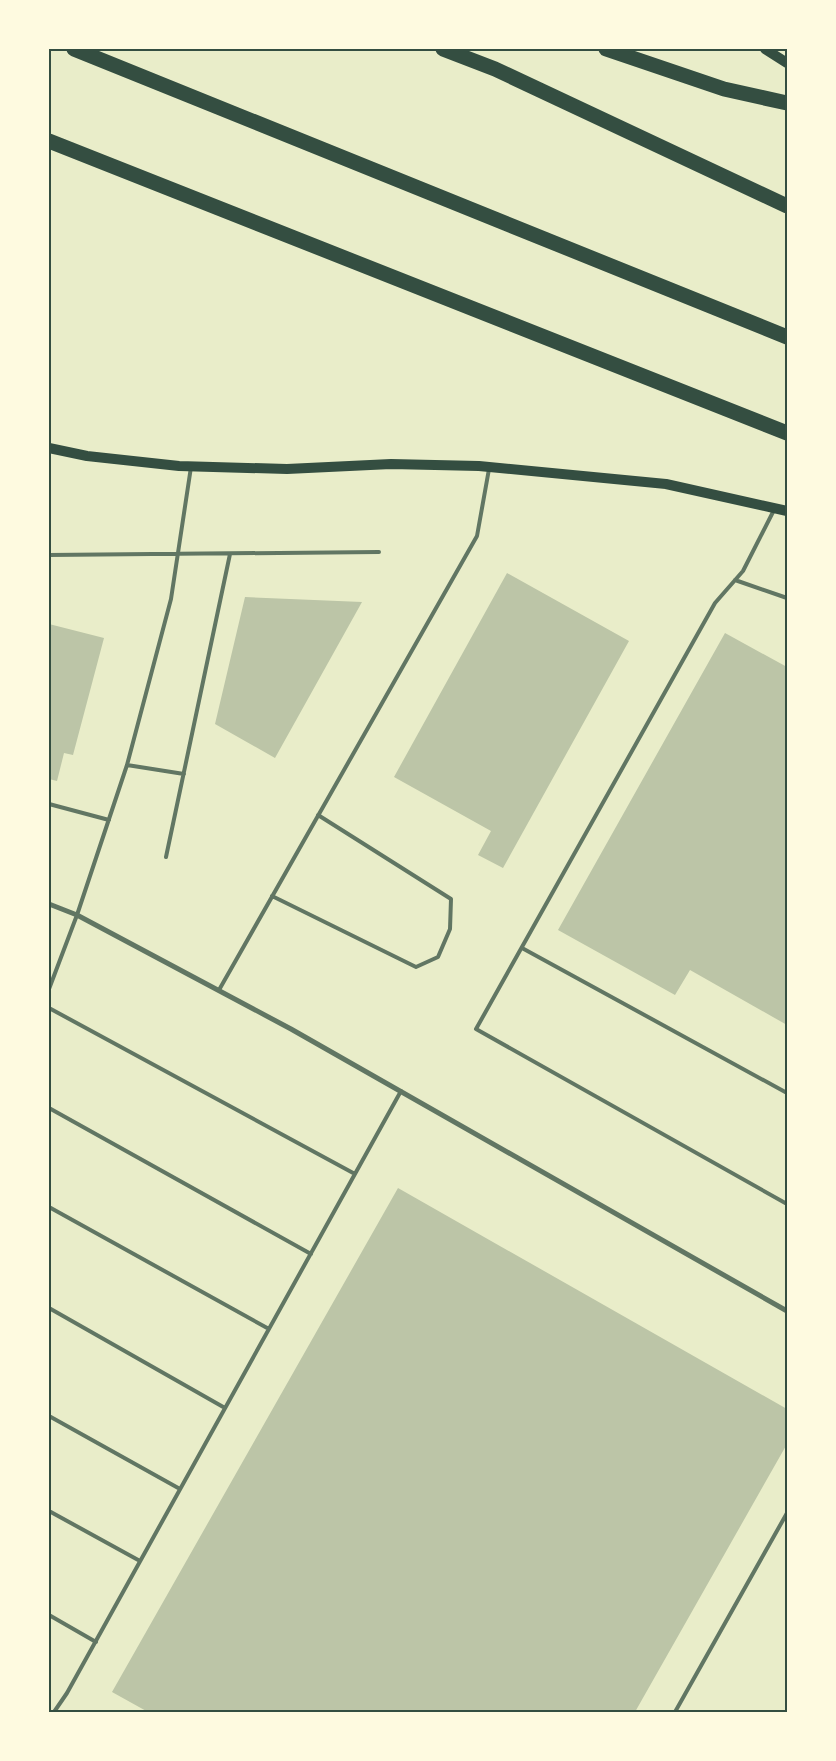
<svg xmlns="http://www.w3.org/2000/svg" width="836" height="1761" viewBox="0 0 836 1761" font-family="Karla,sans-serif">
<rect width="100%" height="100%" fill="#e9edc9"/>
<path fill="#bcc5a7" d="M507,573l122,68 -126,227 -25,-13 13,-24 -97,-54z
M245,597l117,5 -87,156 -60,-34z
M49,624l55,14 -31,117 -9,-2 -7,28 -8,-2z
M725,633l62,34v358l-97,-55 -15,25 -117,-65z
M398,1188l389,221v35l-152,268h-487l-36,-20z"/>
<g fill="none" stroke-linecap="round" stroke-linejoin="round">
<path stroke="#617663" stroke-width="4" d="M774,510l-31,61 -28,32 -239,426 311,175
M49,555l330,-3
M735,580l52,18
M127,765l57,9
M49,804l60,16
M166,857l64,-303
M272,896l144,71 22,-10 12,-28 1,-30 -133,-84
M522,948l265,145
M49,989l28,-74 50,-150 44,-166 20,-132
M219,990l258,-454 12,-67
M49,1008l306,166
M49,1108l262,146
M49,1207l220,122
M49,1308l176,100
M49,1416l131,73
M49,1511l91,50
M49,1615l47,27
M54,1712l13,-19 334,-602
M675,1712l112,-199"/>
<path stroke="#617663" stroke-width="5" d="M49,904l28,11 214,114 496,282"/>
<path stroke="#344e41" stroke-width="10" d="M765,49l22,14
M49,448l38,8 92,10 108,3 104,-5 88,2 187,18 121,27"/>
<path stroke="#344e41" stroke-width="15" d="M74,49l713,288
M443,49l52,20 292,137
M606,49l118,40 63,14
M49,141l738,292"/>
</g>
<rect width="836" height="1761" fill="none" stroke="#fefae0" stroke-width="100"/>
<rect x="50" y="50" width="736" height="1661" fill="none" stroke="#344e41" stroke-width="2"/>
</svg>
